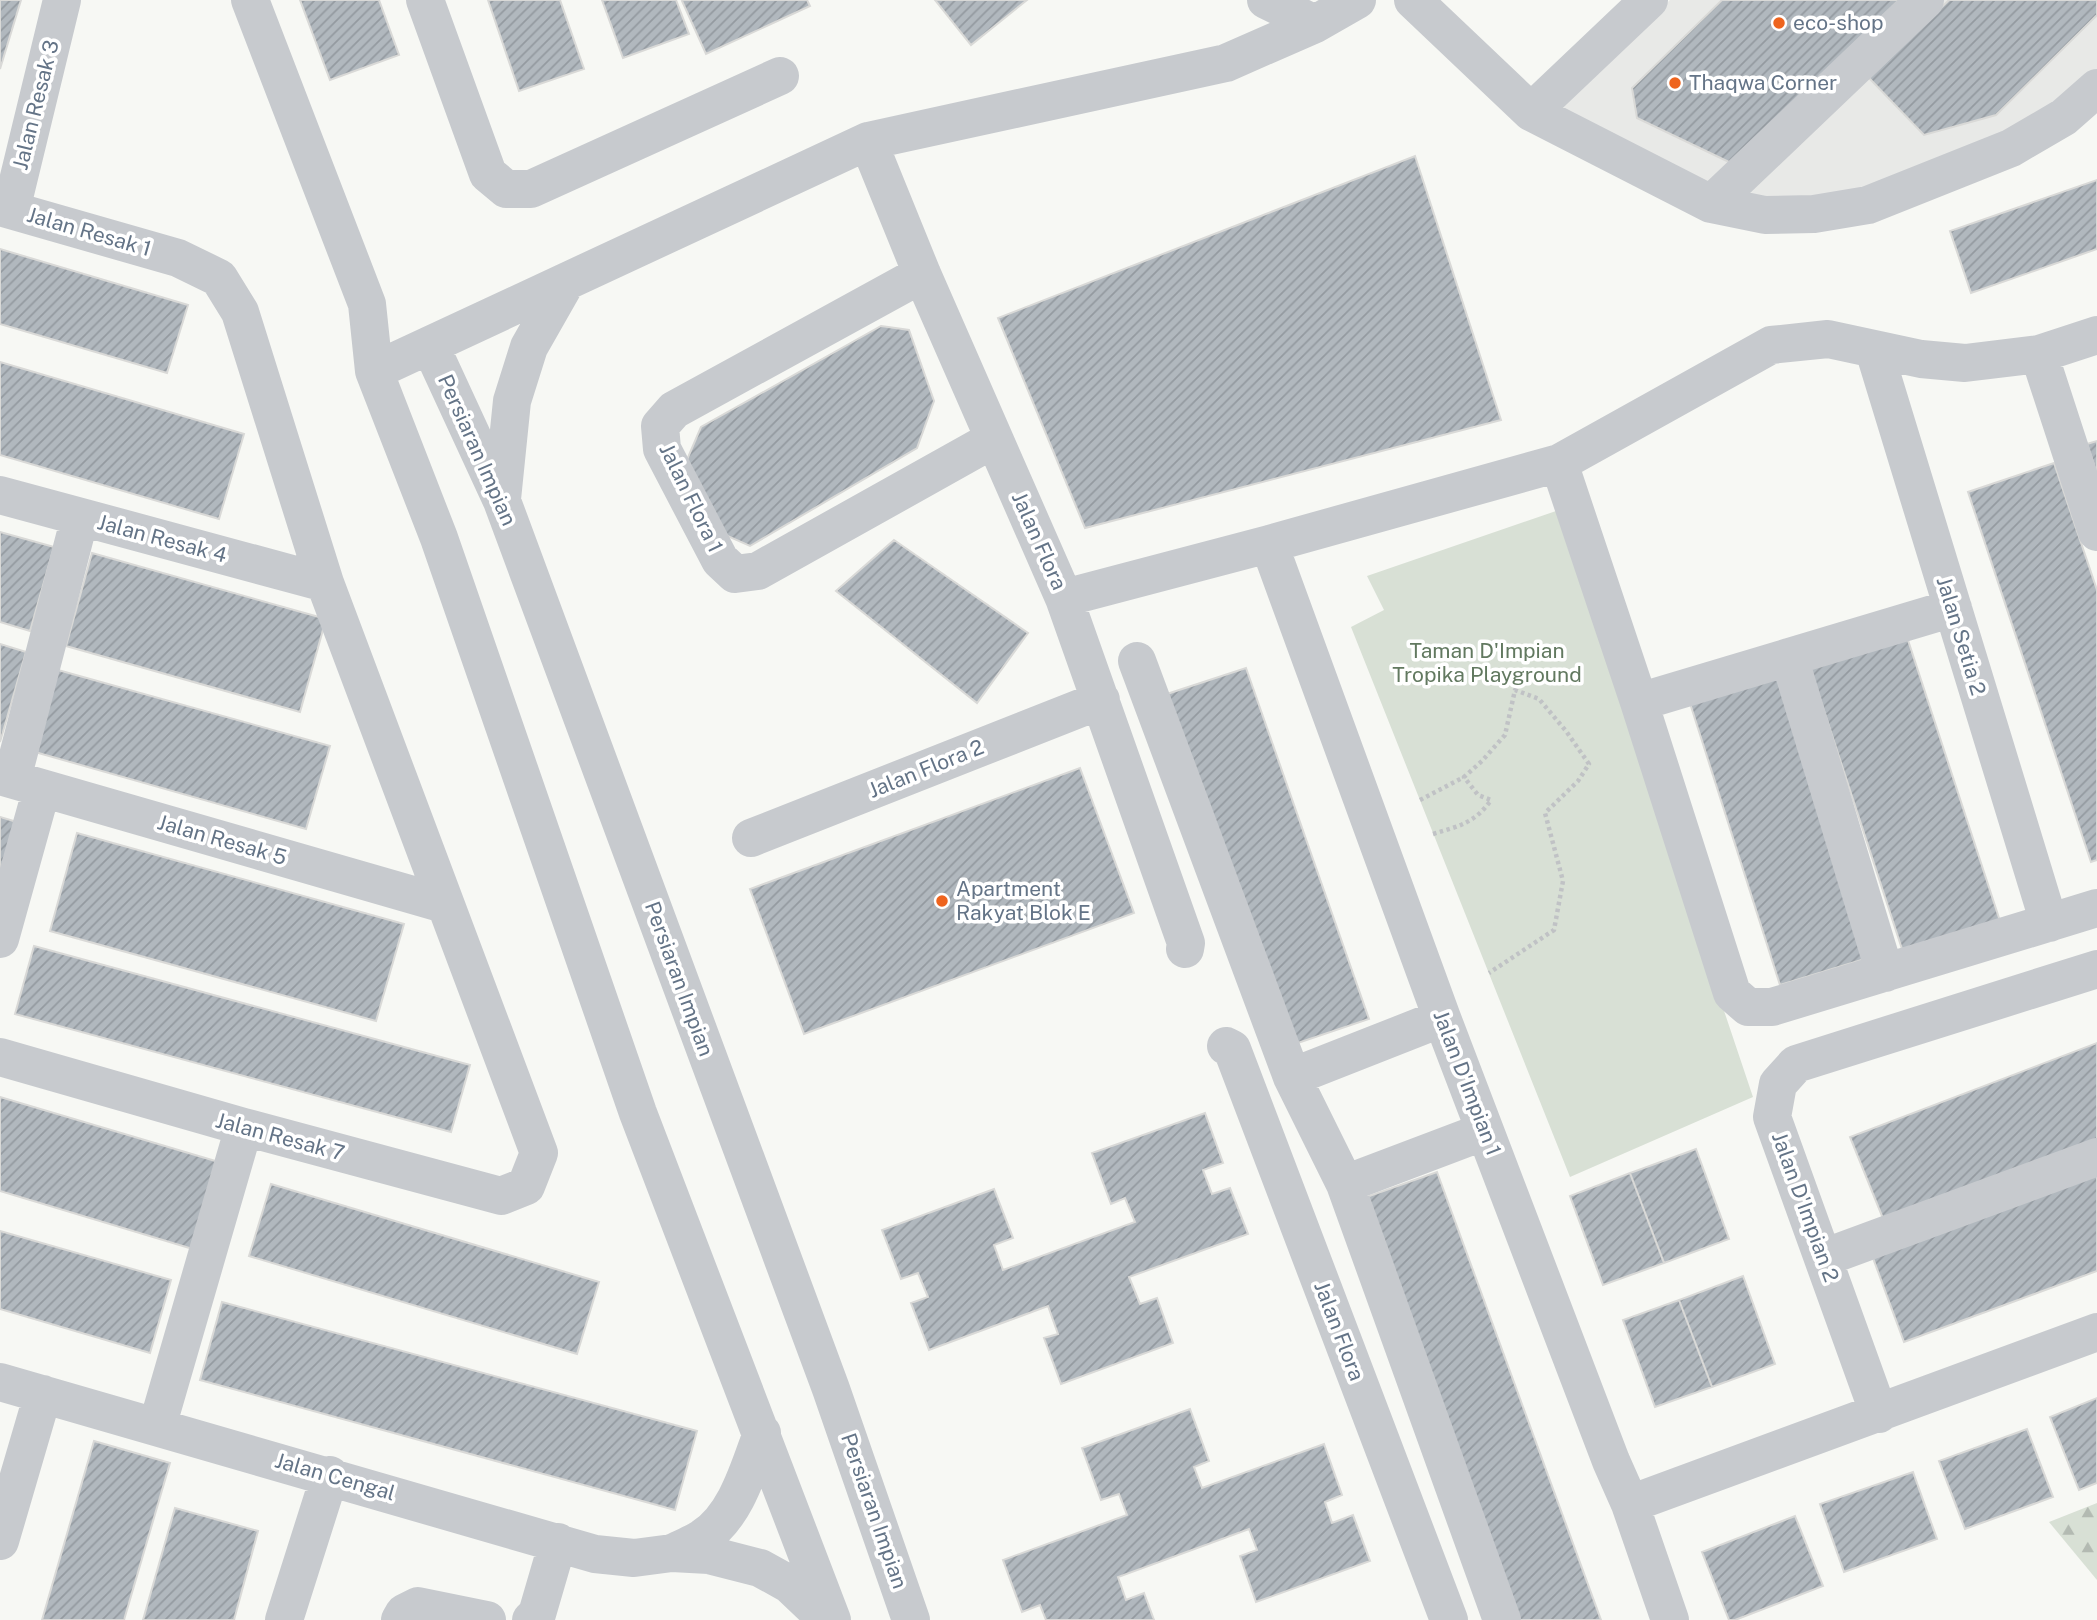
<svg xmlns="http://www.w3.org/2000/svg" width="2097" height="1620" viewBox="0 0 2097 1620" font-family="'Public Sans',sans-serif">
<defs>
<pattern id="forest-firs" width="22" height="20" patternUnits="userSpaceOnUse" patternTransform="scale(1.75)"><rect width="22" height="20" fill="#d8e0d5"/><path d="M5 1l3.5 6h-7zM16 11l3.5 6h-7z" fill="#b3bab2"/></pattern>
<pattern id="building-hatch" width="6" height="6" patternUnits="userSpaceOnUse" patternTransform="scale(1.75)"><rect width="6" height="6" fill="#b1b8be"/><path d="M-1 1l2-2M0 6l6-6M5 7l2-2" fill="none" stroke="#949aa0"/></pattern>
</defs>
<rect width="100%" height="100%" fill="#f7f8f4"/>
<path fill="#e8e9e7" d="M1670,0h427v69l-37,33 -58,36 -136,53 -98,10 -63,-12 -149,-81z"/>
<path fill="url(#forest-firs)" d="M2097,1503v77l-48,-58z"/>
<path fill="#d8e0d5" d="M1556,511l197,586 -183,80 -219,-550 33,-17 -17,-34z"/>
<path fill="url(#building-hatch)" stroke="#d9d9d7" stroke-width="2" d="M0,0h21l-21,69z
M300,0h79l20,55 -69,25z
M488,0h72l24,69 -65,22z
M602,0h74l13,34 -66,24z
M684,0h123l3,6 -104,48 -24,-53z
M935,0h92l-56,45z
M1722,0h177l-168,163 -94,-45 -5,-30z
M1949,0h148v15l-101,100 -72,20 -55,-57z
M1415,156l86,264 -416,108 -87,-210z
M2097,180v69l-126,44 -21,-62z
M0,249l188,56 -21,68 -167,-49z
M881,326l28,4 25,71 -17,47 -167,98 -36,-16 -28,-68 15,-35z
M0,362l244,72 -25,85 -219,-64z
M2097,441v33l-10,-30z
M2054,463l43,127v270l-6,2 -123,-370z
M0,532l54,15 -24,84 -30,-9z
M894,540l134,93 -51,70 -141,-112z
M92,553l234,66 -26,93 -234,-66z
M1906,634l94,287 -97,31 -94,-287z
M0,644l26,8 -26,90z
M1246,668l123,351 -80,27 -122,-352z
M1776,669l92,289 -88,27 -92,-288z
M58,670l272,76 -24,83 -271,-77z
M1080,768l54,145 -330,121 -54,-145z
M0,817l17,5 -17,57z
M77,833l327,91 -28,97 -326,-90z
M34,946l436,119 -19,67 -436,-118z
M2097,1043v96l-213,82 -34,-84z
M0,1097l222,66 -26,87 -196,-59z
M1205,1113l18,50 -20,7 9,24 18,-6 18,46 -119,43 11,27 17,-6 16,45 -112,41 -17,-46 14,-4 -10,-28 -119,44 -18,-47 17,-6 -10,-24 -17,6 -19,-49 112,-41 19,49 -19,7 9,25 132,-48 -10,-24 -14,6 -19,-51z
M1696,1149l33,90 -65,24 -34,-90z
M1437,1172l164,448h-90l-153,-420z
M1630,1173l34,90 -61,22 -33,-89z
M2097,1175v96l-193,71 -31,-84z
M271,1184l328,98 -22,72 -328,-98z
M0,1231l171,49 -21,73 -150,-44z
M1743,1276l32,88 -63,23 -33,-87z
M1679,1300l33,87 -57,20 -32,-87z
M222,1302l475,129 -22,79 -475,-130z
M2097,1398v85l-18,7 -29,-73z
M1190,1409l19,52 -15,6 8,21 122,-44 18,51 -17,7 7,21 21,-8 17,46 -114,41 -16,-46 17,-6 -8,-21 -131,48 8,23 18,-7 10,27h-108l-6,-15 -18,7 -19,-52 124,-45 -8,-21 -18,6 -19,-52z
M2027,1429l26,68 -88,32 -26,-68z
M94,1441l76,22 -46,157h-82z
M1913,1472l24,67 -93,33 -24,-68z
M175,1508l83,23 -24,89h-91z
M1795,1516l28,70 -88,34h-6l-27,-68z"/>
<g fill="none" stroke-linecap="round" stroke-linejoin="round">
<path stroke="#c0c2c5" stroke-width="4.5" stroke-dasharray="3.5 3.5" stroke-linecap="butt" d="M1420,800l44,-23
M1433,834c26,-8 42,-11 58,-34l-13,-5 -14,-18 18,-16 23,-26 10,-45 24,9 27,32 23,33 -11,17 -33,32 18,68 -9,49 -65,43"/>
<path stroke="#c7cace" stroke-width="38" d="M250,0l117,304 7,67 65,167 199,575 194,507
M425,0l63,174 18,15h25l249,-113
M1266,0l49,24
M1413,0l118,112 180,92 54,11 49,-1 54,-9 143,-57 53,-31 33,-29
M1531,112l118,-112
M868,141l54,133 142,324 122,345 -1,6
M1711,204l214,-204
M0,207l178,51 41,20 21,34 85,271 214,570 -13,33 -25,10 -257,-69 -244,-70
M11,210l51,-210
M922,274l-248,136 -14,16 2,23 58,111 15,14 23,-3 236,-132
M430,345l72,156 329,888 80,231
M1874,350l175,573
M2039,354l58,178
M374,371l494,-230 358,-78 89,-39 42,-24
M1559,463l80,239 93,291 16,14h24l325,-99
M0,495l325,88
M502,499l10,-98 17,-54 37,-65
M1269,544l173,474 169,443 19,43 40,116
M1064,598l205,-54 290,-81 212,-118 57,-6 93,20 44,4 74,-9 58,-19
M1789,657l96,316
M1137,661l155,416 53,107 157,436
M1639,702l314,-94
M0,776l444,128
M12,779l68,-262
M751,838l350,-138
M0,939l42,-151
M1226,1046l6,3 217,571
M1292,1077l150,-59
M1345,1184l140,-53
M1823,1258l274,-101
M0,1382l595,172 39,4 38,-5 37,2 51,13 29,16 38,36
M1879,1414l-107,-297 6,-33 18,-20 301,-95
M157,1427l87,-300
M1630,1504l467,-172
M0,1541l43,-147
M672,1553c10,-5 21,-9 30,-15 34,-21 47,-70 60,-105
M284,1620l46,-145
M400,1620l4,-7 14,-7 69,14
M531,1620l6,-6 21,-72"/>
</g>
<g fill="#ee641e" stroke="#fff" stroke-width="2.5">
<circle cx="1779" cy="23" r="7"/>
<circle cx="1675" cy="83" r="7"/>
<circle cx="942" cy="901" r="7"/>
</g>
<g text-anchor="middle" stroke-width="7" stroke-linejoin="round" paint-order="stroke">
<g font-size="21" fill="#647487" stroke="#fff" text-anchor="start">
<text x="1793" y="30">eco-shop</text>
<text x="1689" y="90">Thaqwa Corner</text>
<text x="956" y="896">Apartment<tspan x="956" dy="24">Rakyat Blok E</tspan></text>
</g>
<g font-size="21" fill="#647487" stroke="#fff">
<text transform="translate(36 105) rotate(-76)" y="7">Jalan Resak 3</text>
<text transform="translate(89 232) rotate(16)" y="7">Jalan Resak 1</text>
<text transform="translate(477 450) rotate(66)" y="7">Persiaran Impian</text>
<text transform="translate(691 498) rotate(64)" y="7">Jalan Flora 1</text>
<text transform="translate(162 539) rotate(15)" y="7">Jalan Resak 4</text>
<text transform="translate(1039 541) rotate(66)" y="7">Jalan Flora</text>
<text transform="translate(1961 636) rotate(73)" y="7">Jalan Setia 2</text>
<text transform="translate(926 769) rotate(-22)" y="7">Jalan Flora 2</text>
<text transform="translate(222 840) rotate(16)" y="7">Jalan Resak 5</text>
<text transform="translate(679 979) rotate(70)" y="7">Persiaran Impian</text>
<text transform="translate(1467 1083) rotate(69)" y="7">Jalan D'Impian 1</text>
<text transform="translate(280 1137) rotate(15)" y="7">Jalan Resak 7</text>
<text transform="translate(1805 1207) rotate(70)" y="7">Jalan D'Impian 2</text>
<text transform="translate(1339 1331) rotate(69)" y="7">Jalan Flora</text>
<text transform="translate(335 1477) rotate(16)" y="7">Jalan Cengal</text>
<text transform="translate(874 1511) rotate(71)" y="7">Persiaran Impian</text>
</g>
<g font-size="21" fill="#627960" stroke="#fff">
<text x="1487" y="658">Taman D'Impian<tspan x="1487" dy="24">Tropika Playground</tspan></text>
</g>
</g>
</svg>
